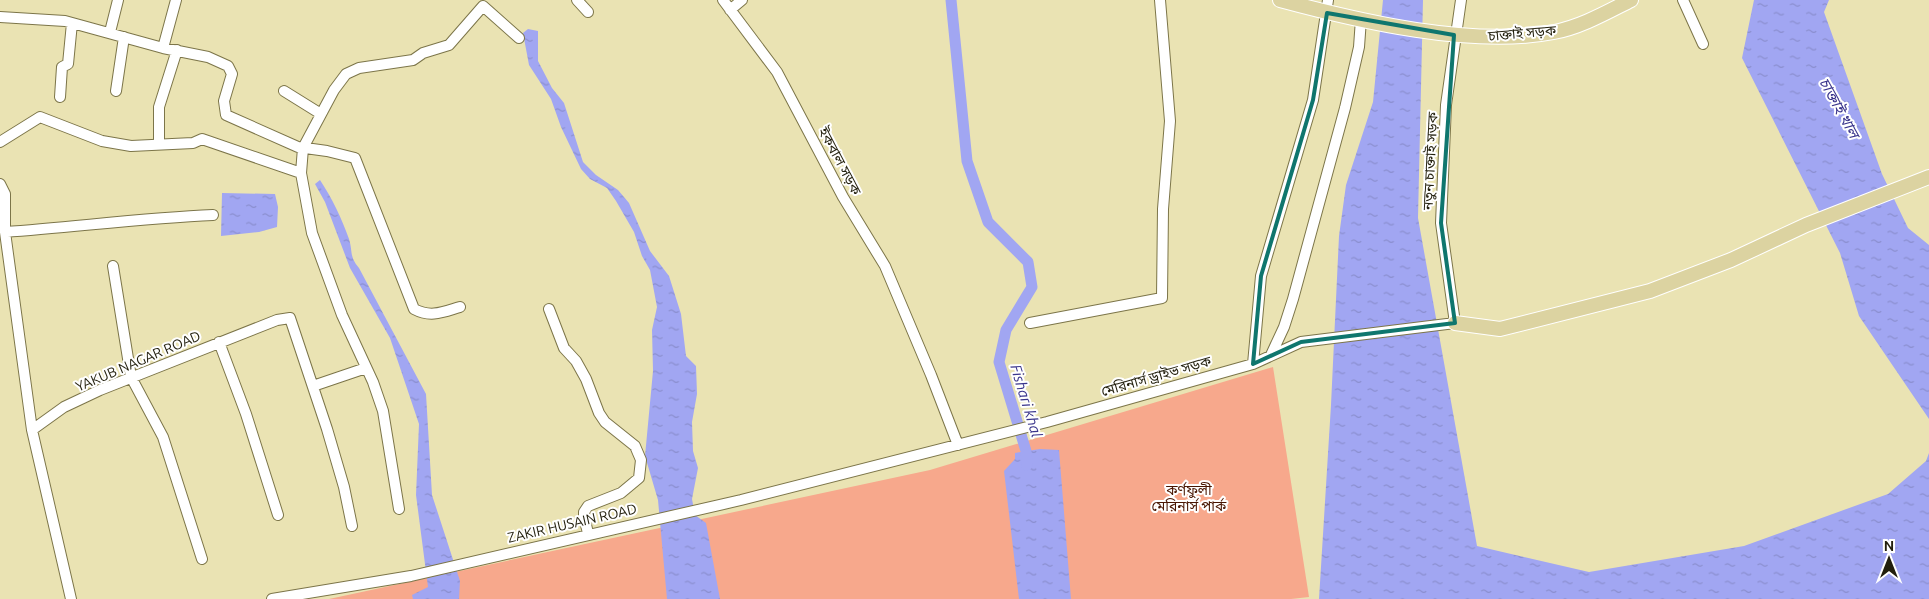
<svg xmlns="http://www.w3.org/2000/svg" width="1929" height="599" viewBox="0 0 1929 599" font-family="Ubuntu,'Noto Sans Bengali',sans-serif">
<defs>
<pattern id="water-ripples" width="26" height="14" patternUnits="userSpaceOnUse" patternTransform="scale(1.25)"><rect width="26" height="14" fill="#a1a6f2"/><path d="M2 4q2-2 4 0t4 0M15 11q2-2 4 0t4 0" fill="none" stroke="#8a8ece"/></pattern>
</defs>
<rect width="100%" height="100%" fill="#eae3b3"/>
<path fill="#f7a88c" d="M1273,367l36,230 -18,2h-962l601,-129z"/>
<path fill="url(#water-ripples)" d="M1383,0h40l-5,218 59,328 112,26 155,-26 144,-52 38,-33 3,-8v146h-610l12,-194 8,-169 7,-51 27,-83z
M1754,0h75l-5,12 58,162 26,54 21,17v174l-70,-103 -19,-63 -98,-195z
M528,29l10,2v30l14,27 12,15 19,59 13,13 22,15 11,13 21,48 19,25 12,38 5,42 10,10 1,28 -5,28 1,29 5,17 -6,31 3,16 11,8 14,76h-53l-9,-99 -13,-44 8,-85 -1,-41 5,-23 -7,-37 -8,-14 -8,-24 -18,-31 -9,-13 -17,-9 -9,-10 -20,-42 -10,-28 -22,-34 -6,-32z
M320,180c12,18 22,39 29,59 4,13 0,17 10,29l67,126 6,101 28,86 -1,18h-46l-1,-4 16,-8 -12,-92 3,-71 -29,-86 -40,-70 -25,-66 -10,-18z
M222,193l53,1 3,13 -1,20 -18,5 -38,4z
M1040,449l19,1 12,149h-52l-15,-128 11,-12v-6z"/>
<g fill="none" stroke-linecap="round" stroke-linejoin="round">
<path stroke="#a1a6f2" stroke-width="11" d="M951,0l16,161 21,61 40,40 4,25 -26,43 -7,32 27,89 1,14"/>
<defs>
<path id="minor" d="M577,0l11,12
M723,0l54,72 66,125 42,69 46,109 27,70
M1683,0l20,44
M730,10l12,-10
M0,17l65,4 98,27 45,9 20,9 4,8 -8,27 2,14 72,32 29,4 28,7 59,151c17,9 29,3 46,-2
M110,32l8,-32
M163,48l13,-48
M116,91l8,-54
M284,91l37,23
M60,97l2,-30 6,-3 4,-41
M0,142l40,-25 62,24 29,5 62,-3 9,-4 99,34
M159,144v-37l18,-57
M0,184l5,10v38l27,198 32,-23 36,-17 177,-70 13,-2 37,111 17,58 8,39
M5,232c70,-5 139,-14 208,-17
M113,266l18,111 32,60 39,122
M549,309l15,39 12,13 10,18 13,34 6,9 30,24 6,14 -2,18 -18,15 -33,13 -4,6v5l4,16
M1030,323l132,-25 1,-89 7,-88 -10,-121
M219,342l27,72 32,101
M1271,355l13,-28 9,-28 52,-191 14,-61 2,-28
M1253,364l8,-88 52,-176 15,-100
M313,386l53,-18
M32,430l39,169
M399,509l-16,-98 -10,-29 -31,-67 -30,-82 -11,-60 2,-25 31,-58 12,-16 13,-6 54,-8 10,-7 26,-8 34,-39 36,32
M272,599l139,-23 330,-76 306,-78 206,-58 48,-22 154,-19 -14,-100 5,-118 15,-105"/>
<path id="major" d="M1280,0c78,21 193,48 274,32 27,-5 53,-20 77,-32
M1455,323l45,6 150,-38 81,-31 75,-35 123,-48"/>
</defs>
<use href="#minor" stroke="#7c7549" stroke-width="12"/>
<use href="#major" stroke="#fff" stroke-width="16"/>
<use href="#minor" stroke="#fff" stroke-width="10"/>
<use href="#major" stroke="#dcd3a1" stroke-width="14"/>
</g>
<path fill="none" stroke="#0f766e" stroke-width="4" stroke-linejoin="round" d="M1327,13l127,22 -13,188 14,100 -154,19 -48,22 8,-88 52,-176z"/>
<g text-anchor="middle" stroke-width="4" stroke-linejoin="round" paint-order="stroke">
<g font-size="14" fill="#221f0d" stroke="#fff">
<text transform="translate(1522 33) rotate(-5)" y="5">চাক্তাই সড়ক</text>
<text transform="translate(840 161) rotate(62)" y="5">ইকবাল সড়ক</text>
<text transform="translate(1430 161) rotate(-87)" y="5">নতুন চাক্তাই সড়ক</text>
<text transform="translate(138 361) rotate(-23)" y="5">YAKUB NAGAR ROAD</text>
<text transform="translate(1156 376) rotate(-16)" y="5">মেরিনার্স ড্রাইভ সড়ক</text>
<text transform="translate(572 523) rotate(-13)" y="5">ZAKIR HUSAIN ROAD</text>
</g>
<g font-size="14" fill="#491602" stroke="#fff">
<text x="1189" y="495">কর্ণফুলী<tspan x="1189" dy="16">মেরিনার্স পার্ক</tspan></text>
</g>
<g font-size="15" font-style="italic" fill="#3a358c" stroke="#fff">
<text transform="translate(1839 108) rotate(61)" y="5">চাক্তাই খাল</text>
<text transform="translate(1026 401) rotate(73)" y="5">Fishari khal</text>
</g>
</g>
<g transform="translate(1889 559)" stroke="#ffffff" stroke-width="4" paint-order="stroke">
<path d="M0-4L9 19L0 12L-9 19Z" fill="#221f0d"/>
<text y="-8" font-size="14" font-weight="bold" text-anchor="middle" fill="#221f0d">N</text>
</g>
</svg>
